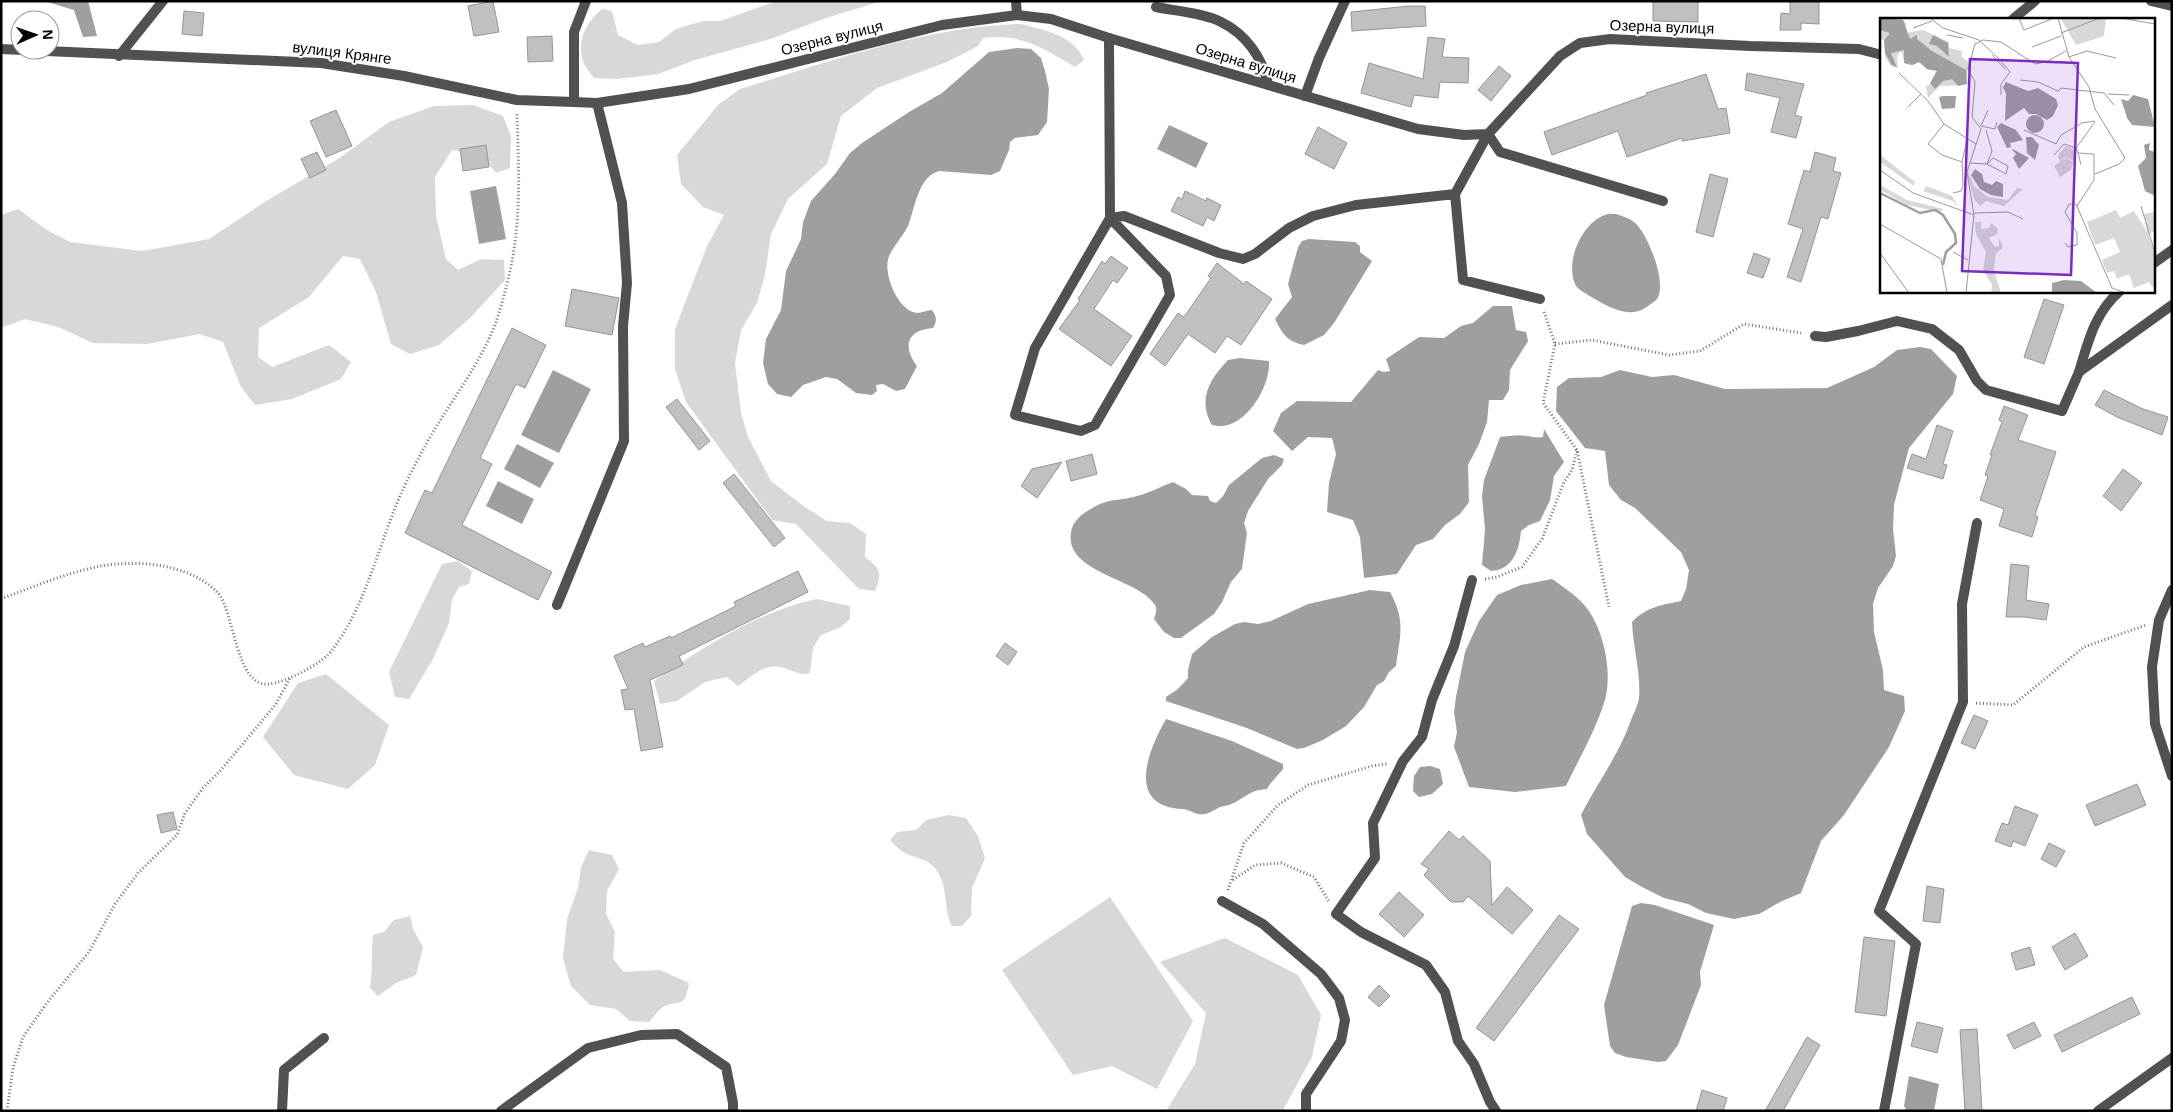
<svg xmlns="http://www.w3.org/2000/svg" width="2173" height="1112" viewBox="0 0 2173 1112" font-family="Helvetica,sans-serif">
<rect width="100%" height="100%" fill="#fff"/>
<path fill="#d8d8d8" d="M777,1h105l-56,17 -56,21 -75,21 -37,14 -41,5 -23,-1c-4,-5 -9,-11 -11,-17 -7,-20 4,-40 19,-52l10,2 6,24 20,10 21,-3 17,-13 27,-8h17z
M1021,24c23,6 53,11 63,36l-9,7c-32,-19 -54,-34 -92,-29l-5,8 -31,16 -70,26 -36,28 -14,48 -39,35 -17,35 -6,41 -8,28 -16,27 -6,33 6,50 7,24 23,44 31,24 25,16 23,2 16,11 -1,23c15,11 18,15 10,34l-16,-2 -63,-65 -24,-4 -86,-118 -11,-33v-40l32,-83 17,-31 -21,-8 -22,-23 -4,-29 41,-50 22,-16c91,-28 185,-62 281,-65z
M473,105l30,11 8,20 -1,32 -14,5 -14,-17 -30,-6 -17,27 1,39 10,43 12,11 23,-11 23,1 1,20 -34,37 -32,28 -29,9 -19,-10 -15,-52 -16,-33 -17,-3 -34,41 -50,31 -1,29 14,10 57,-22 22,17 -10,17 -49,20 -37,6 -14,-18 -18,-45 -23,-8 -53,10 -54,-1 -35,-16 -33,-8 -24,9v-113l17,-6 29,21 23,12 72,9 67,-12 57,-38 72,-42 51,-37 45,-16z
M458,561l14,10 -3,13 -10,3 -7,13 -3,23 -16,36 -24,40 -14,-2 -6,-25 53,-108z
M817,599l33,7v13l-9,8 -20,8 -8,13 -3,25c-11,3 -15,-2 -26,-5 -19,-6 -32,8 -46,18l-11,-9 -22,5 -28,19 -17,3 -6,-23c50,-34 104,-70 163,-82z
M326,674l63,51 -14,40 -27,24 -54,-14 -31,-38 35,-54z
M949,815l17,3 12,18 7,22 -13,30 -1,28 -9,10h-10c-9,-17 -3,-38 -16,-57 -8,-10 -21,-11 -31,-16 -6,-3 -11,-9 -15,-13l7,-8 19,-2 10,-10z
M589,850l23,5 7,14 -12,22 -1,23 9,18 -2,27 11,13 36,-2 29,13c-5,28 -9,15 -26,24 -5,3 -10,11 -14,15l-19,-1 -14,-12 -26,-4 -19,-19 -8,-27 4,-40 11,-31 3,-21z
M1110,897l83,124 -36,68 -45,-23 -39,9 -71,-105z
M410,916l3,13 10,18 -7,28 -20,8 -18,13 -8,-8c3,-18 1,-35 3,-53l11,-3 10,-12z
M1225,938l73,37 23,40 -9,42 -29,53 -117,1 29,-47 11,-51 -46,-51z"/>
<path fill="#9f9f9f" d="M44,1h44l9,35 -14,1 -9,-27z
M1017,48l14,1 10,9 4,13 4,18 -2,33 -9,13 -23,3 -5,4 -1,8 -9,21 -9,4 -52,-4c-21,6 -24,37 -31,55 -6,12 -16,21 -20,33 -4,17 10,52 29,54 5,0 10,-3 15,-3 5,7 5,11 1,18 -26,2 -31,18 -16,38l-12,23 -9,2 -13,-7 -7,1 1,6 -5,4 -16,-2 -19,-14 -11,-2 -23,8 -12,12 -14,-3 -9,-10 -5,-21 3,-24 15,-29 5,-39 15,-32 2,-17 8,-21 24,-27 15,-21 12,-10 47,-31 33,-19 47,-41z
M1169,125l39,18 -12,25 -39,-19z
M496,186l10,53 -27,5 -9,-53z
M1616,214c6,2 13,4 18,8 13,10 34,61 23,77 -3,3 -9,7 -12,9 -18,12 -41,-4 -57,-13 -4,-3 -9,-5 -12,-9 -12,-22 5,-63 29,-71 3,-2 8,-1 11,-1z
M1309,239l46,3 5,4v6l12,9 -38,62 -10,12 -20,10c-17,-4 -21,-10 -29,-26l17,-22 -4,-13 10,-37 4,-6z
M1493,306h19l4,24 10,2 2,9 -18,29 -1,20 -6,10h-14l-2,22 -8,22 -11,21 1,37 -9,12 -15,11 -12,14 -17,6 -19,29 -33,4 -4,-41 -7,-17 -26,-8 2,-29 7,-29 -4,-16 -24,-1 -16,14 -19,-20 8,-18 16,-12 54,1 27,-32 6,2 6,-1 -4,-12 33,-22 25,1 17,-12 12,-3z
M1920,347l11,2 26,27 -4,18 -44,54 -15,57 -1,24 3,27 -3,10 -15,22 -5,16 1,28 9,38 1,20 20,6 1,15 -16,36 -45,68 -23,26 -20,52 -21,9 -21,12 -25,5 -28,-6 -18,-9 -24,-6 -22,-11 -17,-10 -38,-43 -6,-19c16,-32 38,-60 50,-95 3,-7 7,-15 8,-22 2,-25 -6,-51 -7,-76 14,-15 30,-17 49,-21l5,-12 3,-19 -8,-18 -46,-44 -14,-8 -12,-15 -4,-34 -20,-3 -29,-37 1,-24 12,-9 32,-1 19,-7 32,7 22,-2 51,14 102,-1 47,-21 23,-17z
M1240,358l29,3c2,26 -26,73 -57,64 -15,-26 -2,-46 16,-65z
M553,370l38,19 -32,64 -38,-18z
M1544,429l20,33 -10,14 -4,24 -10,21 -11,4 -8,6c-2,19 -8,39 -30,40l-9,-6 3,-36 -3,-33 2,-16 16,-43c9,-1 18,-3 27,-1 7,1 9,2 16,1z
M517,444l37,19 -14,25 -36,-19z
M1274,455l10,4 -2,6 -14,14 -20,32 -4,12 3,10 -5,36 -11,13 -9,20 -8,12 -33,24h-7l-10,-6 -10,-13c1,-4 4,-9 1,-14 -17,-27 -91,-32 -84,-73 2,-14 17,-22 29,-28 11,-5 25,-4 37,-8 13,-3 24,-10 36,-14l13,7 6,6 16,1 2,5 6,2 7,-7 6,-11 33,-27z
M498,481l36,18 -12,25 -36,-18z
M1552,579c13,9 28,19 37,32 16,24 24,65 15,92 -9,28 -25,56 -38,83l-51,6 -46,-5 -15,-40 3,-15 -3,-20 2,-15 9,-45 14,-31 18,-26 24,-10z
M1370,590l20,2c16,29 10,43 6,74l-7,6 -5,9 -7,4 -13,22 -18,19 -23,14 -19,8 -7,1 -50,-21 -81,-27v-4l12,-8 10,-11v-8l4,-16 20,-17 23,-13 9,-2 14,2 13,-3 37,-17z
M1166,719l66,22 51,23v5l-13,15 -3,5c-19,1 -22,10 -38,16 -4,1 -7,1 -11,3 -4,2 -8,5 -13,6 -8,2 -14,-4 -22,-5 -57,-2 -36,-57 -17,-90z
M1430,766l10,3 3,15 -11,10 -13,3 -6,-6 1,-15 6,-9z
M1641,903l14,2 59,20 -14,47 1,13 -23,60 -12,16 -8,1 -32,-5 -11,-4 -5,-7 -6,-41 28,-99z
M1909,1076l30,8 -5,27h-27l-3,-5z"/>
<path fill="#c0c0c0" stroke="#959595" d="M493,1l6,31 -25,4 -6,-30z
M1653,1h45v21l-45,-1z
M1790,1h29v23l-18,-1v7h-21l1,-17 9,1z
M1409,6h16l1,20 -74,5 -1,-19z
M184,11l20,2 -2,23 -20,-2z
M552,36l1,25 -25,1 -1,-25z
M1428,37l17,2 -3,18 27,1 -1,25 -28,-1 -2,16 -24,-3 -3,12 -50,-14 8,-30 54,16z
M1499,66l12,10 -20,25 -13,-11z
M1747,73l57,11 -9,31 7,2 -6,21 -25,-6 9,-34 -35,-8z
M1706,74l12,35 8,-1 4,25 -48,8v-3l-55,19 -9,-26 -66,24 -8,-23 103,-37 -1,-2z
M336,110l16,36 -26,11 -16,-36z
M1318,127l29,16 -13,26 -29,-15z
M486,145l3,22 -26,4 -3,-22z
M317,152l9,18 -16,8 -9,-19z
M1815,152l21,6 -3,13 8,2 -13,46 -7,-2 -20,65 -14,-5 16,-48 -15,-5 16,-54 6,2z
M1710,174l18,5 -15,58 -17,-5z
M1185,191l21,10 1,-3 14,7 -7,16 -7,-4 -4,9 -32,-15 7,-14 4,2z
M1754,253l16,6 -7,19 -16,-5z
M1111,256l17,12 -11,15 -4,-3 -19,29 38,27 -21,30 -52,-37 21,-29 -2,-1 24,-38 3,3z
M1217,263l27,21 2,-3 26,18 -31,46 -14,-9 -12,17 -27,-19 -23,32 -15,-12 28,-41 6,4 27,-39 -3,-2z
M572,289l47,9 -7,37 -47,-9z
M2044,299l20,6 -20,59 -20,-7z
M512,328l34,17 -21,43 -9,-4 -36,74 12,6 -30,61 90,47 -14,28 -133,-67 20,-43 7,3z
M2104,390l39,19 25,8 -6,18 -45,-18 -22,-12z
M677,399l33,42 -11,9 -33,-43z
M2004,406l24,9 -10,25 38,12 -21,63 3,2 -6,20 -33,-11 5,-17 -24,-9 8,-24 -3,-1 7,-20h-2l12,-33 -3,-2z
M1937,425l16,6 -10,33 4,1 -4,14 -36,-11 5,-14 14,5z
M1092,454l5,20 -26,7 -5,-20z
M1062,462l-25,36 -16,-12 11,-17z
M2123,469l19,14 -21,28 -18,-15z
M734,474l51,64 -11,9 -51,-64z
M2011,564l18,2 -3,34 23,4 -3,16 -22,-3h-18z
M798,571l10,21 -129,64 4,9 -33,15 13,67 -22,4 -7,-42 -9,1 -4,-20 7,-1 -14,-33 29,-13 2,4 25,-11 1,2 65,-32 -2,-4z
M1005,643l12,9 -9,13 -12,-9z
M1974,715l14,6 -13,28 -14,-6z
M2137,784l9,21 -51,21 -9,-21z
M2015,806l23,9 -13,31 -12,-5 -2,6 -16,-6 7,-18 6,2z
M173,812l4,17 -16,4 -4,-18z
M1449,831l10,9 4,-4 27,25 2,44 15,-18 26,23 -21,24 -44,-38 -5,6h-12l-27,-27 5,-6 -8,-5z
M2049,843l16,8 -9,16 -15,-8z
M1927,886l17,3 -4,34 -17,-2z
M1399,892l25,23 -20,22 -25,-23z
M1559,915l20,14 -85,112 -18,-13z
M2075,933l13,23 -23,14 -13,-23z
M1864,937l31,4 -9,75 -31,-4z
M2030,947l5,18 -19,5 -5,-17z
M1379,985l11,11 -11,11 -11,-10z
M2132,997l8,17 -78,38 -8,-17z
M1917,1022l26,6 -6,25 -26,-7z
M2034,1022l7,14 -27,13 -7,-14z
M1977,1029l5,82h-17l-5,-81z
M1807,1037l13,8 -37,66h-18z
M1702,1090l25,8 -4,13h-27z"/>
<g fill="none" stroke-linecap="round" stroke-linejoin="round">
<path stroke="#737373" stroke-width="3" stroke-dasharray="1 2.5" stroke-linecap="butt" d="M1544,312l11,32 -12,59 34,47 32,157
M1555,344l37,-4 77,15 31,-4 44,-27 57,9
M1485,579l12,-2 25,-10 20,-28 22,-57 8,-12 5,-20
M1,599c31,-12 63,-25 95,-32 38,-8 94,-4 122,26 16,18 18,94 50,91 17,-1 56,-21 65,-35 30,-41 42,-89 60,-136 8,-21 19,-43 30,-63 25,-48 64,-91 78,-144 8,-27 14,-55 16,-83 3,-36 1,-73 0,-110
M1976,703l37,2 71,-58 62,-22
M1233,880l22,-15 26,-2 33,14 15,25
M1228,890l16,-47 34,-38 30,-20 64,-19 15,-2
M7,1111l6,-43 10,-31 26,-37 40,-48 26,-48 23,-31 39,-38 8,-22 18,-25 18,-18 55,-66 14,-26"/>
<path stroke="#515151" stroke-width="10" d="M1016,1l1,14
M1156,7c19,4 48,6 65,15 25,12 42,36 47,63
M1109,38l1,180 14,-2 95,37 24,6 12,-5 34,-26 24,-12 43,-11 99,-11
M119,56l44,-55
M1488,134l-33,60 8,86 77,19
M1110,218l56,58 4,19 -75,130 -14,6 -66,-16 20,-67z
M2154,263l18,-13
M1815,336l11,1 32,-6 39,-10 35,8 27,21 18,31 9,9 76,21
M2079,372c9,-30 16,-60 41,-81
M1472,580l-18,66 -22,54 -10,37 -19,24 -30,62 2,35 -39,56 25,18 65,33 19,27 13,49 16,23 16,38 6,9
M557,605l67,-164 -1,-115 4,-43 -5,-80 -25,-100
M1222,901l41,23 58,50 18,24 6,22 -4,21 -35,53v17
M282,1111l2,-41 40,-32
M501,1111l87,-63 53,-13 36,-1 49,33 7,36v8
M1884,1111l32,-167 -37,-33 84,-209 -1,-98 15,-81"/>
<path stroke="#515151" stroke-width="10" d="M1305,96l14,-38 26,-57
M1488,134l12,18 163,49
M2062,411l17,-39 93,-67
M2098,1111l74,-53"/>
<path stroke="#515151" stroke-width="10" d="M2151,1l21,5
M2013,19l22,-18
M1,49l320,14 83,13 113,24 57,2v-70l12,-31
M574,102l23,1 92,-14 253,-64 75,-10 34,4 58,19 309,91 46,6 24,-1 72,-78 20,-13 30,-4 140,7 109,3 23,6
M2172,590l-13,30 -7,47 3,57 17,52"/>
</g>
<g text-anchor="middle" stroke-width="4" stroke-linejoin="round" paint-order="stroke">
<g font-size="15" fill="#000" stroke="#fff">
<text transform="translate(1662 27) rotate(2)" y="5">Озерна вулиця</text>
<text transform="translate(832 38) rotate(-14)" y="5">Озерна вулиця</text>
<text transform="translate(342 53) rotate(7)" y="5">вулиця Крянге</text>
<text transform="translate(1246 63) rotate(17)" y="5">Озерна вулиця</text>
</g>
</g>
<g transform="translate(1880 18)">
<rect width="275" height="275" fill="#fff"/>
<path d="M0,0h22l5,7 -4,3 2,5 18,-3 26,12v6l13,3v6l7,5 -3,23 -26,1 -12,12 -2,-12 7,-4 3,-12h-8l-8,-8 -7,3 -8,-1 -4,-13 -4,5 1,11 -7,-1 -6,-9v-17l-5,-1zM226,0l-2,18 -28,9 -15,-26zM186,128l9,4 1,12 -11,-5 -4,3 5,-2 7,4 -2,8 -11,7 -6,-11 6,-4 -2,-7zM0,137l35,27 -1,4 -34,-24zM92,148l-3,8 5,12 14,11 20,3 9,-12 6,1 -19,17 -18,-5 -6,5 -6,-7 -4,-15 -2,-9zM0,167l27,15 36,9 -2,3 -34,-7 -27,-15zM46,168l26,10 7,11 -6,-6 -30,-10zM236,192l4,8 14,-7 13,21 -3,-18 11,-2v19l-7,3 7,19v33l-3,1 -3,-5 -15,6 -5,-14 -12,5 -3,-8 -7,2 -5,-13 18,-8 -6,-14 -19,7 -8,-23zM95,204h6v7l8,-1 2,-5 7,6 -1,5 -8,4 6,9 4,-1v-8l3,6 1,4 -7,5 -2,17 7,23h-10l1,-8 -9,-15 3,-18 -10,-18z" fill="#d8d8d8"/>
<path d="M0,0l23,2 7,19 7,-4v4l15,12 34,19 1,14 -9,2 -6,-7 -9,2 -8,8 -5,-6 7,-12 -10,-2 -8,-7 -7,3 -8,-2v-13l-13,3 6,15 -5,-3 -7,-12 -1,-13 6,-7 -10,-3zM53,17l15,8 1,14 -12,-11 -8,-2zM126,64l22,9 10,-3 18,11 2,6 -5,11 -6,4 -11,-6h-7l-5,-6 -19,13 1,-27 -3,-7zM253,77l15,4 7,28 -23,-2 -5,-7 -6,-19 7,2zM63,78h13l-1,12 -13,1 -3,-12zM146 106a9 9 0 1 1 18 0a9 9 0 1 1-18 0ZM121,105l15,7 7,10 -13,3 1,4 -4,1 -10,-21zM146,119h6l7,8 -4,15 -8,-7zM270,125l-1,7 6,2v44l-10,-5 -7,-25 8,-8 -2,-13zM131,130l18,10 -10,11 -6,-11 3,-4zM95,151l7,5 2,8 8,3 4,-4 7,3v13l-12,-2 -11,-6 -9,-14zM184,262l17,1 16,12h-45v-10z" fill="#9f9f9f"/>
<path fill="none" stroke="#9f9f9f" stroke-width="2.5" d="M0,175l40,20 15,-3 8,5 12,19 1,9 -10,9 -3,13"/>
<path fill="none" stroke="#999" stroke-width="1" d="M50,0l13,10 36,12 21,20 10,12 -9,12v11M139,0l5,12 30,-12M178,0l11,39 20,30 6,22 30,49 -6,6 -24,10M241,0l34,6M33,10l19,-7M181,15l39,-15M67,17l16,3M152,29l29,-11M112,37l13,14M189,39l18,-6 29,7M19,55l29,28 16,23 32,20M140,62l18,2 20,9 3,-3 43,5 10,12M228,76l21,1M28,89l13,-13M108,92l-7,16 14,3 2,-7M64,106l-16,20 14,11 20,7 1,23 -2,6 -8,2M144,112l32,14 5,-9 21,-12 13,-2M198,135l-2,-5 19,-26M174,137l10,-11 12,4M113,140l15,8 -2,8 -19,-10zM82,144l5,-22M90,145l17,1 5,-13 -6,-21M0,152l33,23 61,22 -8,78M197,188l17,-26v-26l-16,-1 3,12M261,188l14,47M94,195l34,-1 15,7M94,197l-7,-43 14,-43 -9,-12 3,-35 -7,-13 7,-25 8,-4 18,2 34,22 11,-2 20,-11M0,206l61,35 6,34M185,225l3,4 9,-2v-12l-12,-21 4,-8h7l36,84 14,5M73,234l15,8M0,235l29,40"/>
<path fill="#7b2cbf" fill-opacity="0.15" stroke="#7b2cbf" stroke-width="2.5" d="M90,41l108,4 -7,212 -109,-4z"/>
<rect width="275" height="275" fill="none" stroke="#000" stroke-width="2.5"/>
</g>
<rect width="2173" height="1112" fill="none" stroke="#000000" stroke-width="5"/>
<g transform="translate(35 35) rotate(88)"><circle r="24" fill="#ffffff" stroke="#999999"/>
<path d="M0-4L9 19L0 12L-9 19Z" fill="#000000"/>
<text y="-8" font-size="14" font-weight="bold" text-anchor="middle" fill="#000000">N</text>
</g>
</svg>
